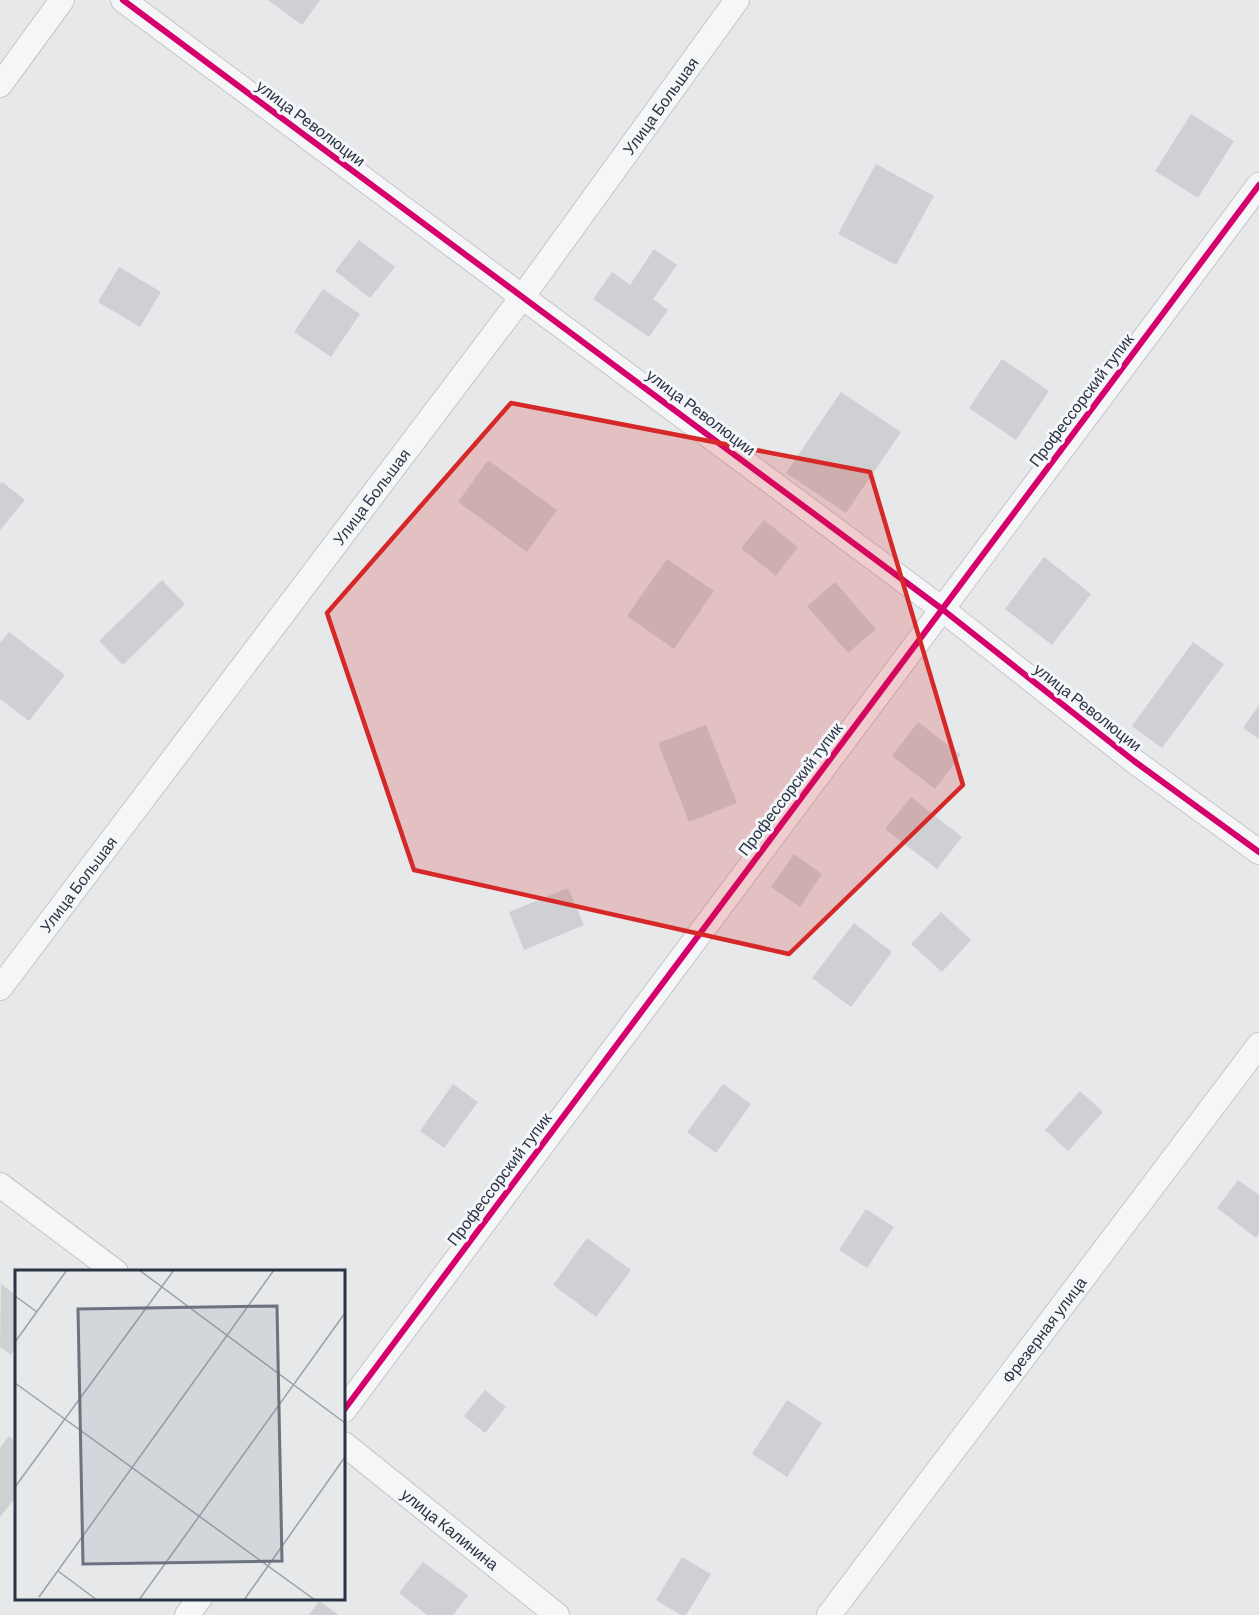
<svg xmlns="http://www.w3.org/2000/svg" width="1259" height="1615" viewBox="0 0 1259 1615" font-family="Barlow,sans-serif">
<rect width="100%" height="100%" fill="#e6e8ea"/>
<path fill="#ced0d3" d="M268,0h52l-18,25z
M1191,114l43,27 -36,57 -43,-27z
M876,164l58,32 -38,69 -58,-31z
M359,240l36,27 -25,31 -35,-27z
M654,249l23,16 -24,34 15,11 -19,27 -56,-38 19,-27 18,13z
M119,267l42,25 -21,35 -42,-25z
M323,289l37,25 -29,43 -37,-25z
M1002,359l47,32 -33,49 -47,-32z
M841,392l60,40 -55,81 -60,-40z
M488,460l69,50 -30,42 -69,-50z
M2,482l23,18 -25,30v-46z
M764,520l34,27 -22,29 -35,-28z
M1044,557l47,37 -39,51 -47,-36z
M667,559l47,32 -40,58 -47,-33z
M162,580l23,24 -62,61 -24,-24z
M835,582l41,47 -28,24 -41,-47z
M9,632l56,43 -36,46 -29,-22v-56z
M1193,642l31,22 -62,84 -30,-22z
M1259,705v34l-16,-11z
M918,722l43,33 -26,34 -43,-33z
M706,725l31,78 -48,19 -31,-79z
M911,797l51,40 -25,32 -52,-40z
M794,854l28,20 -22,33 -29,-20z
M568,888l16,37 -60,25 -15,-38z
M941,912l30,28 -29,32 -31,-28z
M854,923l38,29 -41,55 -39,-29z
M453,1084l25,18 -34,46 -24,-17z
M723,1084l28,20 -35,49 -29,-21z
M1080,1091l23,21 -35,39 -23,-21z
M1238,1180l21,15v39l-3,4 -39,-30z
M866,1209l28,18 -27,41 -28,-18z
M587,1238l44,32 -35,47 -43,-32z
M1,1284l15,11v52l-5,8 -11,-8z
M485,1390l21,17 -21,26 -21,-17z
M787,1400l35,23 -35,54 -35,-23z
M9,1436l7,6v55l-16,20v-69z
M682,1557l29,17 -25,41h-5l-25,-15z
M423,1562l45,33 -15,20h-26l-28,-22z
M319,1601l20,14h-30z"/>
<g fill="none" stroke-linecap="round" stroke-linejoin="round">
<defs>
<g id="minor">
<path d="M123,0l819,609 192,152 125,91"/>
<path d="M0,85l62,-85"/>
<path id="s1" d="M0,988l523,-692 214,-296"/>
<path d="M0,1185l116,87"/>
<path d="M344,1410l915,-1225"/>
<path id="s2" d="M344,1444l213,171"/>
<path d="M187,1615l13,-17"/>
<path id="s3" d="M829,1615l430,-570"/>
</g>
</defs>
<use href="#minor" stroke="#c4c6c8" stroke-width="26"/>
<use href="#minor" stroke="#f5f6f7" stroke-width="24"/>
<defs>
<path id="cycleway" d="M123,0l819,609 192,152 125,91
M344,1410l915,-1225"/>
</defs>
<use href="#cycleway" stroke="#f4f6f9" stroke-width="10"/>
<use href="#cycleway" stroke="#d6006c" stroke-width="6"/>
</g>
<path fill="#d62828" fill-opacity="0.2" stroke="#d62828" stroke-width="4.5" stroke-linejoin="round" d="M511,403l359,69 93,313 -174,169 -375,-84 -87,-257z"/>
<g text-anchor="middle" stroke-width="6" stroke-linejoin="round" paint-order="stroke">
<g font-size="16" fill="#2b3445" stroke="#f4f6f9">
<text dy="6" stroke="none"><textPath href="#s1" startOffset="1102">Улица Большая</textPath></text>
<text transform="translate(311 123) rotate(37)" y="6">улица Революции</text>
<text transform="translate(1081 400) rotate(-53)" y="6">Профессорский тупик</text>
<text transform="translate(701 412) rotate(37)" y="6">улица Революции</text>
<text dy="6" stroke="none"><textPath href="#s1" startOffset="616">Улица Большая</textPath></text>
<text transform="translate(1088 707) rotate(38)" y="6">улица Революции</text>
<text transform="translate(790 789) rotate(-53)" y="6">Профессорский тупик</text>
<text dy="6" stroke="none"><textPath href="#s1" startOffset="130">Улица Большая</textPath></text>
<text transform="translate(499 1179) rotate(-53)" y="6">Профессорский тупик</text>
<text dy="6" stroke="none"><textPath href="#s3" startOffset="357">Фрезерная улица</textPath></text>
<text dy="6" stroke="none"><textPath href="#s2" startOffset="136">улица Калинина</textPath></text>
</g>
</g>
<g transform="translate(15 1270)">
<rect width="330" height="330" fill="#e6e8ea"/>
<path fill="none" stroke="#9ba0a8" stroke-width="1.5" d="M124,0l206,153M0,26l22,16M0,72l52,-72M0,113l300,217M0,217l159,-217M43,301l39,29M24,327l235,-327M124,330l206,-287M229,330l101,-143"/>
<path fill="#6c737f" fill-opacity="0.15" stroke="#6c737f" stroke-width="3" d="M262,36l5,255 -199,3 -5,-255z"/>
<rect width="330" height="330" fill="none" stroke="#2b3445" stroke-width="3"/>
</g>
</svg>
